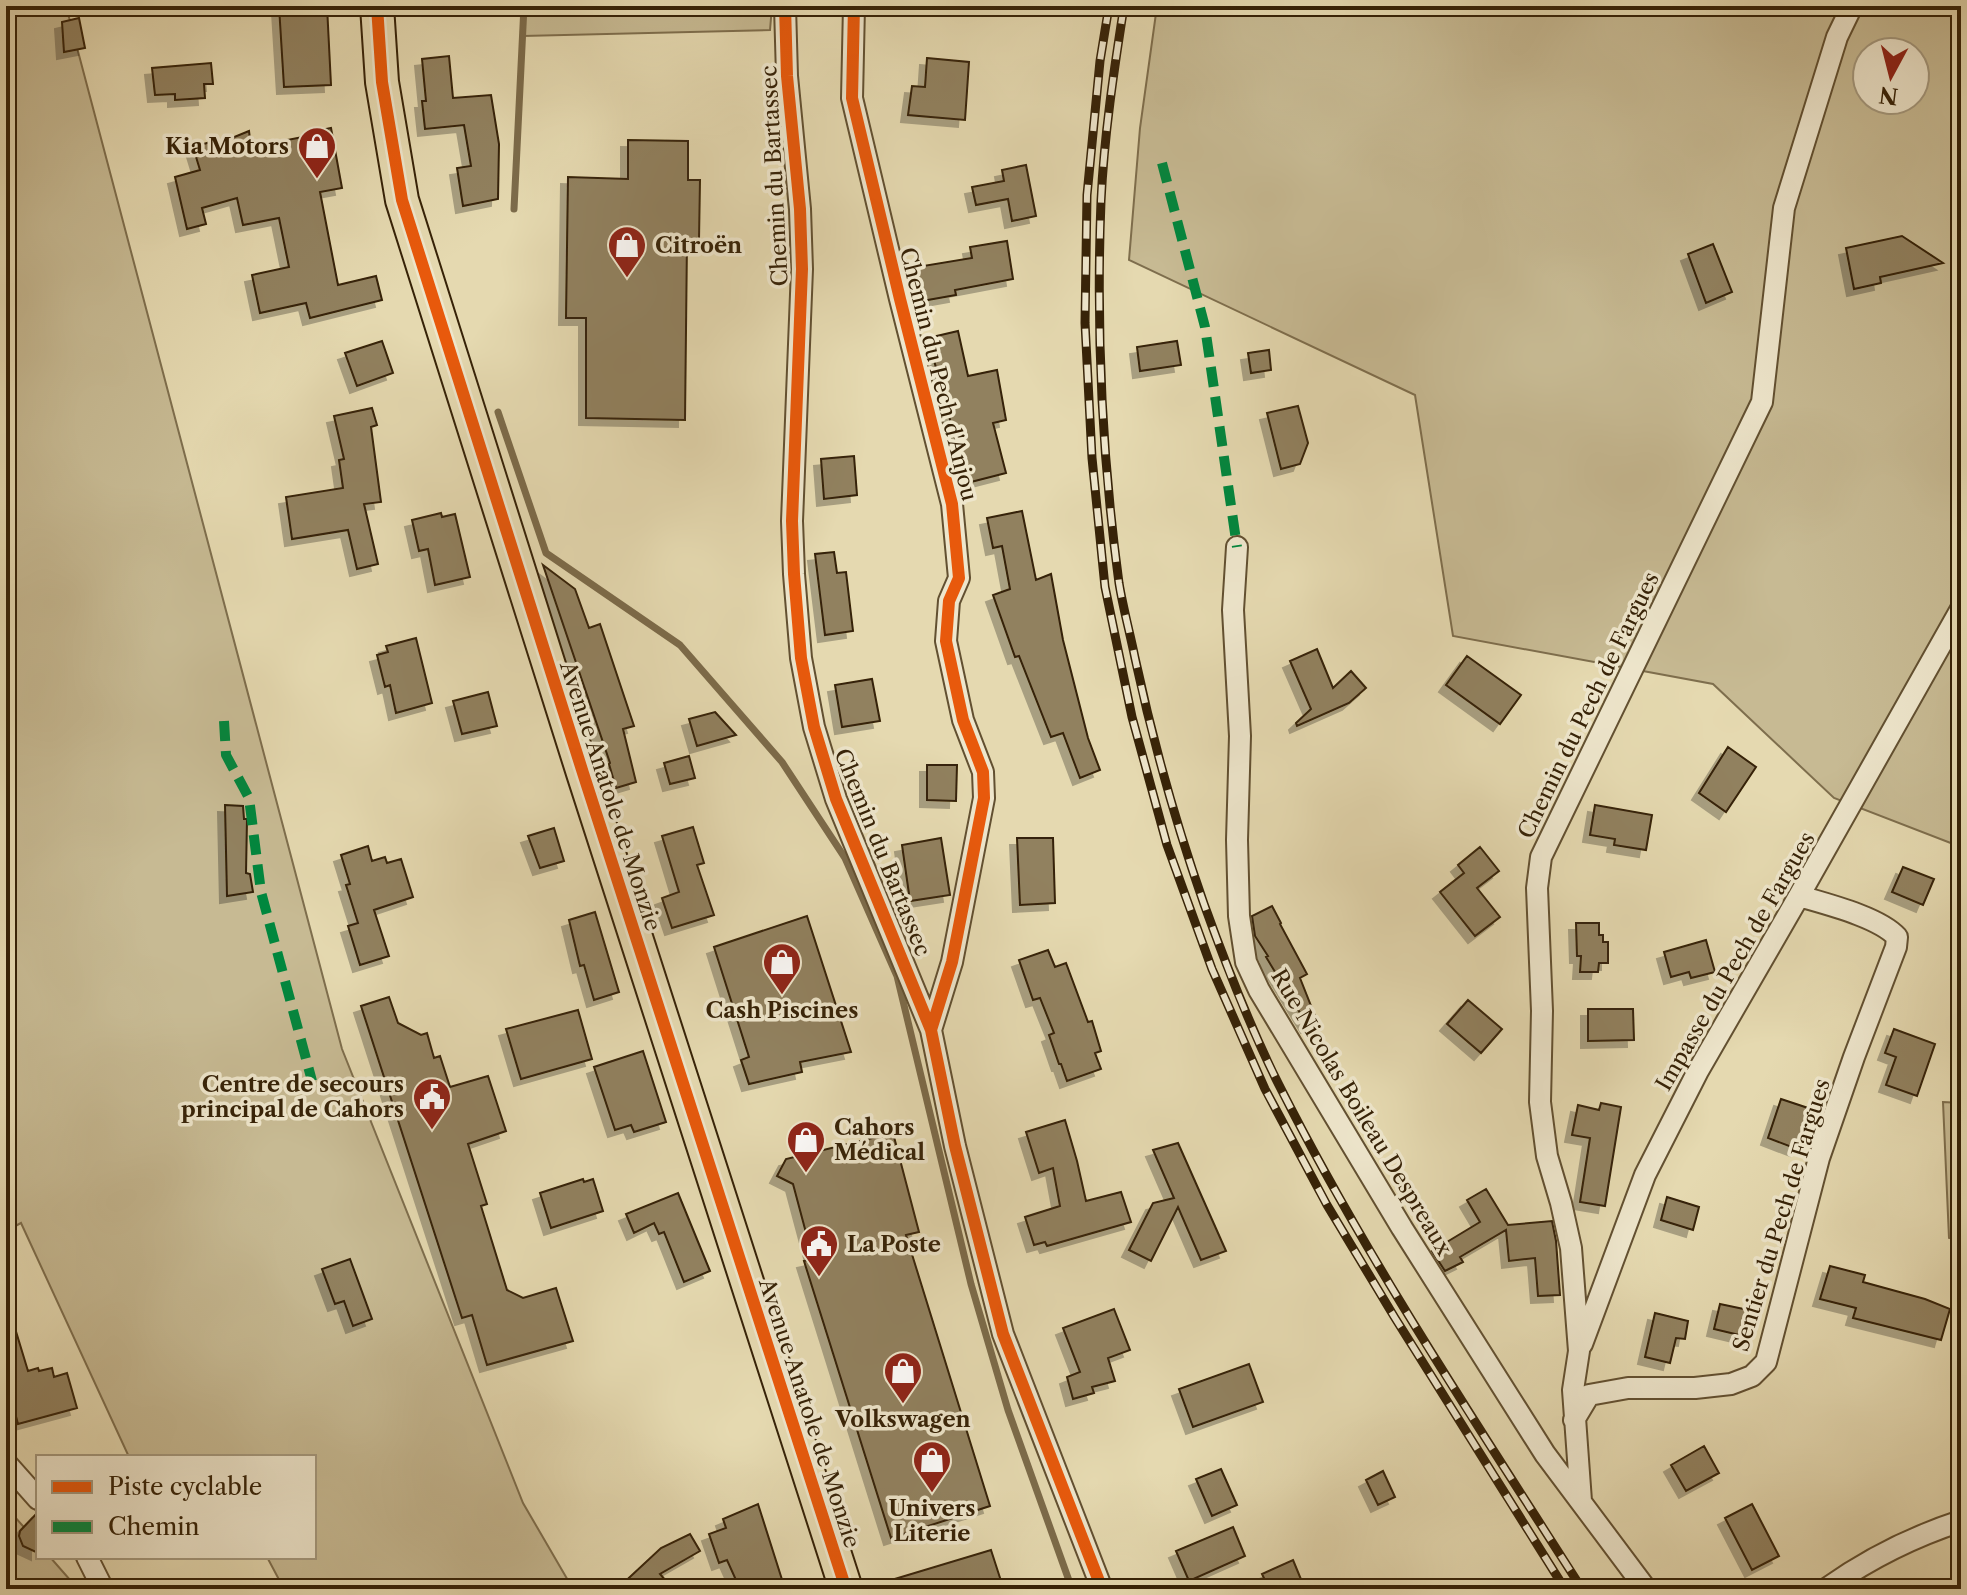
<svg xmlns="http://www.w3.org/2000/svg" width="1967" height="1595" viewBox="0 0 1967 1595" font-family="'Libre Caslon Text',serif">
<defs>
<filter id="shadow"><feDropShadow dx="-7" dy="7" stdDeviation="0" flood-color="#0004"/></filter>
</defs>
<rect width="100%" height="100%" fill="#e5d9b0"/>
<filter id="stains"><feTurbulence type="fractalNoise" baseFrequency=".0025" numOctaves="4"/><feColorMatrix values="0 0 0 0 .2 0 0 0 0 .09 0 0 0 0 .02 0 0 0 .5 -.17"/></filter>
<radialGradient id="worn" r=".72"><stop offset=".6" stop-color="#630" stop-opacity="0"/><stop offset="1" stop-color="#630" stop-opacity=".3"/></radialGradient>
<path fill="#c7ba93" stroke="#7e6e4d" stroke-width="2" fill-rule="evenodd" d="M6,6h60l276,1043 181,454 50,86h-289l-17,-32h47v-100h-185l-108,-234 -15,8z
M524,6h248l-2,24 -247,6z
M1157,6h804v841l-127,-49 -121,-114 -260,-48 -38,-241 -286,-135 11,-132zM1867,52h48v48h-48z
M1943,1102l18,1v137l-12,-2z
M6,1507l32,36v14h12l28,32h-72z"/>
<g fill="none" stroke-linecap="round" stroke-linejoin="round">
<path stroke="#7c6b4a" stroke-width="7" d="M514,209l10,-203
M498,412l48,141 134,92 102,117 63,96 52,118 74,308 37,126 64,179"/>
</g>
<path fill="#91815f" stroke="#362207" stroke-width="2" filter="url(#shadow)" d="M279,6h48l4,79 -47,2z
M79,18l6,30 -21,4 -2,-30z
M449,56l4,42 38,-3 8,49 -1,55 -35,7 -6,-38 14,-2 -7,-41 -39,4 -3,-28h4l-4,-42z
M927,58l42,4 -4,58 -57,-5 4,-29 13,1z
M211,63l2,21h-9l1,14 -30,2v-6l-20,1 -3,-27z
M331,128l11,60 -22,4 18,93 38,-9 6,24 -72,18 -4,-15 -46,10 -8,-38 37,-8 -10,-49 -36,7 -6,-27 -35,10 4,16 -19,5 -12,-52 25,-7 -7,-23 21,-6 1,4 34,-14 2,16 62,-12 -1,-3z
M628,140l60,1v39h12l-1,60h-12l-2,180 -99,-2v-100h-20l2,-141 60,2z
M1026,165l10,51 -24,5 -4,-22 -32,6 -4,-18 32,-6 -2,-11z
M1902,236l41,27 -63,14 1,6 -27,6 -8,-41z
M1007,241l6,38 -58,11 1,5 -34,6 -5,-34 55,-9 -2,-11z
M1713,244l19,48 -26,11 -18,-49z
M958,331l10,45 29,-6 9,50 -13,3 13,50 -39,10 -39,-145z
M382,341l11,32 -36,13 -12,-33z
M1177,341l4,24 -41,6 -3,-24z
M1269,350l2,20 -20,3 -3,-20z
M1298,406l10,37 -8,21 -19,5 -14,-56z
M372,408l5,17 -6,2 10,75 -17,2 14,60 -21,5 -9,-39 -56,9 -6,-42 57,-9 -4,-28 5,-1 -10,-43z
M854,456l3,39 -33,4 -3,-40z
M1022,511l14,69 15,-6 12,66 25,98 12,32 -20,8 -17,-45 -12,4 -32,-81 -4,1 -22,-62 17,-6 -8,-43 -9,2 -6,-30z
M441,513l1,4 13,-3 15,63 -35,8 -7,-36 -9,2 -7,-31z
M834,552l3,21 9,-1 7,59 -28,4 -10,-81z
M543,565l32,24 14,39 11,-4 34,102 -11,3 13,53 -20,6 -7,-24 1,-1z
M416,638l16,65 -36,10 -6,-28 -5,2 -8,-32 11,-3 -2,-6z
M1317,649l16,39 18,-17 15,17 -17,15 -52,23 -1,-3 15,-14 -21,-48z
M1467,656l54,39 -21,29 -54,-39z
M872,679l8,42 -38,6 -7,-42z
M488,692l9,34 -35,8 -9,-33z
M715,712l21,23 -39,11 -8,-27z
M1728,747l28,20 -30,45 -27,-19z
M689,756l6,22 -25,6 -6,-21z
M927,765h30l-1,36 -29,-1z
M225,805l18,1 1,13h3l-1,54 4,1 3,18 -26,4z
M1595,805l57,10 -6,35 -32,-5 1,-6 -25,-4z
M693,827l11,36 -7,2 17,50 -42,13 -10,-30 17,-6 -17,-56z
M554,828l10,33 -24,7 -12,-32z
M941,838l9,57 -40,6 -8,-56z
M1017,838h36l2,65 -35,2z
M368,846l4,15 13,-4 2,6 14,-4 12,38 -39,13 15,46 -29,9 -12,-39 10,-3 -12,-38 4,-1 -9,-29z
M1480,847l19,24 -22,17 23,29 -25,19 -35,-44 24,-19 -6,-8z
M1903,867l31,12 -11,26 -31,-13z
M1272,906l9,17 -1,1 27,50 -7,4 17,43 -9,5 -42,-69 2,-1 -13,-20 -3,-20z
M595,912l24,80 -25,8 -10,-35 -4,1 -11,-46z
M807,916l44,136 -51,10 2,10 -53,12 -8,-24 8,-3 -35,-110z
M1576,923h23v12h4v7h5v21h-9l-1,9h-18l1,-16h-4z
M1706,940l9,32 -24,6 -2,-6 -18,5 -7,-25z
M1048,950l7,17 11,-4 22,59 4,-1 9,30 -6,2 6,16 -34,12 -6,-17h-2l-10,-29 5,-2 -14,-35 -7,2 -14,-40z
M389,997l9,26 23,12 6,-2 7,25 6,-2 10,31 38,-11 18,55 -38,13 19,60 -6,2 26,84 16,8 33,-10 17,53 -86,24 -15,-50 -10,3 -101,-312z
M1468,1000l34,29 -21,24 -34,-29z
M1588,1009h45l1,31 -46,1z
M578,1010l14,49 -71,20 -15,-50z
M1894,1029l41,15 -18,52 -31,-11 10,-28 -11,-4z
M643,1051l23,71 -32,10 -3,-7 -16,5 -21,-63z
M1781,1099l30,10 -14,40 -29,-11z
M1601,1103l20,4 -16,99 -25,-4 10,-64 -18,-3 6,-30 21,5z
M1065,1120l12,41 9,40 35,-9 10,30 -84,24 -2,-4 -11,3 -9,-28 35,-11 -7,-38 -14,5 -13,-41z
M893,1133l26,99 -13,3 84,271 -99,32 -87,-277 9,-2 -20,-75 -16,-8 9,-17z
M1178,1143l48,108 -25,9 -23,-53 -27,54 -22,-11 24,-47 21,-5 -21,-48z
M583,1179l1,3 9,-3 10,32 -52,17 -11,-35z
M1486,1189l22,36 44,-4 4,20 4,54 -22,1 -3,-38 -26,3 -3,-31 -46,27 3,5 -18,9 -13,-20 48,-29 -13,-22z
M678,1193l32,78 -26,11 -20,-50 -5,2 -5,-11 -20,10 -8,-19z
M1667,1197l32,10 -6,23 -32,-10z
M350,1259l22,60 -19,7 -9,-25 -9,3 -13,-35z
M1830,1266l35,9 -2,7 62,17 25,10 -9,31 -88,-22 3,-10 -36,-9z
M1720,1304l38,8 -6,26 -38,-9z
M1114,1309l16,41 -22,8 7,23 -23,6 2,6 -21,6 -6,-22 13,-5 -17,-44z
M1655,1313l33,8 -3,18 -9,-1 -6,25 -25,-6z
M11,1315l17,56 10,-3 1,3 13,-3 2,9 13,-4 10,35 -59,16 -4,-15 -8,2v-95z
M1249,1364l14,38 -70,25 -14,-38z
M1704,1446l15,27 -33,18 -15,-26z
M1221,1469l16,36 -25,11 -16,-37z
M1383,1471l12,26 -17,8 -12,-25z
M758,1504l27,85h-45l-13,-29 -8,3 -10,-29 17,-6 -3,-9z
M1752,1504l27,52 -27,14 -27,-52z
M38,1512v41l-15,-7 -4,-10 1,-5z
M1233,1527l12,29 -56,25 -13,-30z
M690,1534l10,17 -40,23 13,15h-29l-3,-4 -7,4h-17l44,-41z
M991,1550l11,34 -15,5h-109v-5z
M1293,1560l12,29h-36l-7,-15z"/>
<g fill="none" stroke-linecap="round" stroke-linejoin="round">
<defs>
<path id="street" d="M785,6l2,70 13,133 2,60 -10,252 2,53 7,84 13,69 22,72 95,231 24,116 48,188 99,255
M854,6l-2,92 48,201 52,205 7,74 -10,23 -3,40 17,79 20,52 1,26 -32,164 -21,68
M1237,547l-4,63 7,126 -3,104 2,76 7,46 13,28 143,238 143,226 101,135
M1582,1344l63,-169 53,-104 101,-175 162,-287
M1574,1420l15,-25 39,-7h67l36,-4 21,-8 14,-14 53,-204 35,-101 42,-110 1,-10c-18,-20 -71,-33 -98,-41
M6,1463l32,36
M1581,1501l-8,-111 6,-39 -8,-103 -10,-45 -14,-47 -7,-54 2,-91 -5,-123 4,-31 221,-455 22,-194 53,-171 15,-31
M87,1557l16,32
M1826,1589c42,-30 86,-52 135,-68"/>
<path id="primary" d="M377,6l5,76 20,118 181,573 263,816"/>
</defs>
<use href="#street" stroke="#625031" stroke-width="24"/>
<use href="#primary" stroke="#362207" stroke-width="36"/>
<use href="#street" stroke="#eee6cc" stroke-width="20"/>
<use href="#primary" stroke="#e5d9b0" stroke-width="32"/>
<defs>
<path id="rail" d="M1109,6l-9,55 -13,134 -2,128 7,135 13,129 27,130 35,128 45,124 53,120 62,116 68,113 170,271
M1124,6c-10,64 -20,130 -23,195 -5,127 1,256 18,382 4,25 11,50 16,75 18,84 41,166 69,246 22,61 46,123 75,181 88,175 198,339 303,504"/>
</defs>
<use href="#rail" stroke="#362207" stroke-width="9"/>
<use href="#rail" stroke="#eee6cc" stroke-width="6" stroke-dasharray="18" stroke-linecap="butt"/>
<path stroke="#00873e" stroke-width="10" stroke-dasharray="20 10" stroke-linecap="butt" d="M1162,163l43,164 32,220
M224,721l2,34 23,43 12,94 51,189"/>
<defs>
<path id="cycleway" d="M377,6l5,76 20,118 181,573 263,816
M785,6l2,70 13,133 2,60 -10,252 2,53 7,84 13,69 22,72 95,231 24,116 48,188 99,255
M854,6l-2,92 48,201 52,205 7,74 -10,23 -3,40 17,79 20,52 1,26 -32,164 -21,68"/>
</defs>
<use href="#cycleway" stroke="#eee6cc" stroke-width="17"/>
<use href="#cycleway" stroke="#e8590c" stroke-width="12"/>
</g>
<defs>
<symbol id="shop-pin" viewBox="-11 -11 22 30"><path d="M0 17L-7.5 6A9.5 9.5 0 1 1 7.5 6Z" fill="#8f2418" stroke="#eee6cc"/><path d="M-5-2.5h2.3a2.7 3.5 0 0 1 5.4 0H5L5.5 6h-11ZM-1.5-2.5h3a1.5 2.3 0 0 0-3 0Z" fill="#fff"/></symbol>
<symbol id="civic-pin" viewBox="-11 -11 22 30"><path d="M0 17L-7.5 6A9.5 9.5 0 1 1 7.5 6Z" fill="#8f2418" stroke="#eee6cc"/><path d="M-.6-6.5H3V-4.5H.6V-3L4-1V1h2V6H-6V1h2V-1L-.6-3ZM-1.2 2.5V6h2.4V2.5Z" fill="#fff"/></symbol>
</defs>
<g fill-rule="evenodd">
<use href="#shop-pin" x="295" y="124" width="44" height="60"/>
<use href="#shop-pin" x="605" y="223" width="44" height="60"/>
<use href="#shop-pin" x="760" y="940" width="44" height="60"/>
<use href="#civic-pin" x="410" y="1075" width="44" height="60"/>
<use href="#shop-pin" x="784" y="1118" width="44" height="60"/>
<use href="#civic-pin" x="797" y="1222" width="44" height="60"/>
<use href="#shop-pin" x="881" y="1349" width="44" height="60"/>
<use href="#shop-pin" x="910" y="1438" width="44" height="60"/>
</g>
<g text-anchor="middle" stroke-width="7" stroke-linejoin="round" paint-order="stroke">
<g font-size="22" font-weight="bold" fill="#362207" stroke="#eee6cc" text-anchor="start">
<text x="289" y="154" text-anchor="end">Kia Motors</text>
<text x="655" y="253">Citroën</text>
<text x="782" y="1018" text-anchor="middle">Cash Piscines</text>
<text x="404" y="1092" text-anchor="end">Centre de secours<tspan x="404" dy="25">principal de Cahors</tspan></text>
<text x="834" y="1135">Cahors<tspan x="834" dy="25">Médical</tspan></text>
<text x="847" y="1252">La Poste</text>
<text x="903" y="1427" text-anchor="middle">Volkswagen</text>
<text x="932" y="1516" text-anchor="middle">Univers<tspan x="932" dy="25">Literie</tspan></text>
</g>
<g font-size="22" fill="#362207" stroke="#eee6cc">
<text transform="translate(774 176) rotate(-93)" y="8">Chemin du Bartassec</text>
<text transform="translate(939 374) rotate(76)" y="8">Chemin du Pech d'Anjou</text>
<text transform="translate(1588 705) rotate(-64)" y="8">Chemin du Pech de Fargues</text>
<text transform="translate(611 796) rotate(72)" y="8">Avenue Anatole de Monzie</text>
<text transform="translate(883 852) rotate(68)" y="8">Chemin du Bartassec</text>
<text transform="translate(1735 961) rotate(-60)" y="8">Impasse du Pech de Fargues</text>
<text transform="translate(1362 1112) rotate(59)" y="8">Rue Nicolas Boileau Despreaux</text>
<text transform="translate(1781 1215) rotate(-73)" y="8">Sentier du Pech de Fargues</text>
<text transform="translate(810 1413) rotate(72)" y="8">Avenue Anatole de Monzie</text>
</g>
</g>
<rect width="1967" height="1595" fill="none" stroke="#e5d9b0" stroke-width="32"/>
<rect x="8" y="8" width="1951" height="1579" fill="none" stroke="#362207" stroke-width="4"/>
<rect x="16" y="16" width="1935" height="1563" fill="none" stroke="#362207" stroke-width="2"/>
<rect x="36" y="1455" width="280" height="104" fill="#eee6cc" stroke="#a4987d" stroke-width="2"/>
<rect x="52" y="1481" width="40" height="12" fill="#e8590c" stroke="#a4987d" stroke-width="2"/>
<text x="108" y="1495" font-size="24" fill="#362207">Piste cyclable</text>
<rect x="52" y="1521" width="40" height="12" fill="#00873e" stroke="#a4987d" stroke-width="2"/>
<text x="108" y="1535" font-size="24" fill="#362207">Chemin</text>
<g transform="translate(1891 76) rotate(187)"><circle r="38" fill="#eee6cc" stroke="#a4987d" stroke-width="2"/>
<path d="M0-6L14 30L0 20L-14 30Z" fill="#8f2418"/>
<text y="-12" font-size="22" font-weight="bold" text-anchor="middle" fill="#362207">N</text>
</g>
<rect width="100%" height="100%" filter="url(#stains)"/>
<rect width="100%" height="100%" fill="url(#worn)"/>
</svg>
